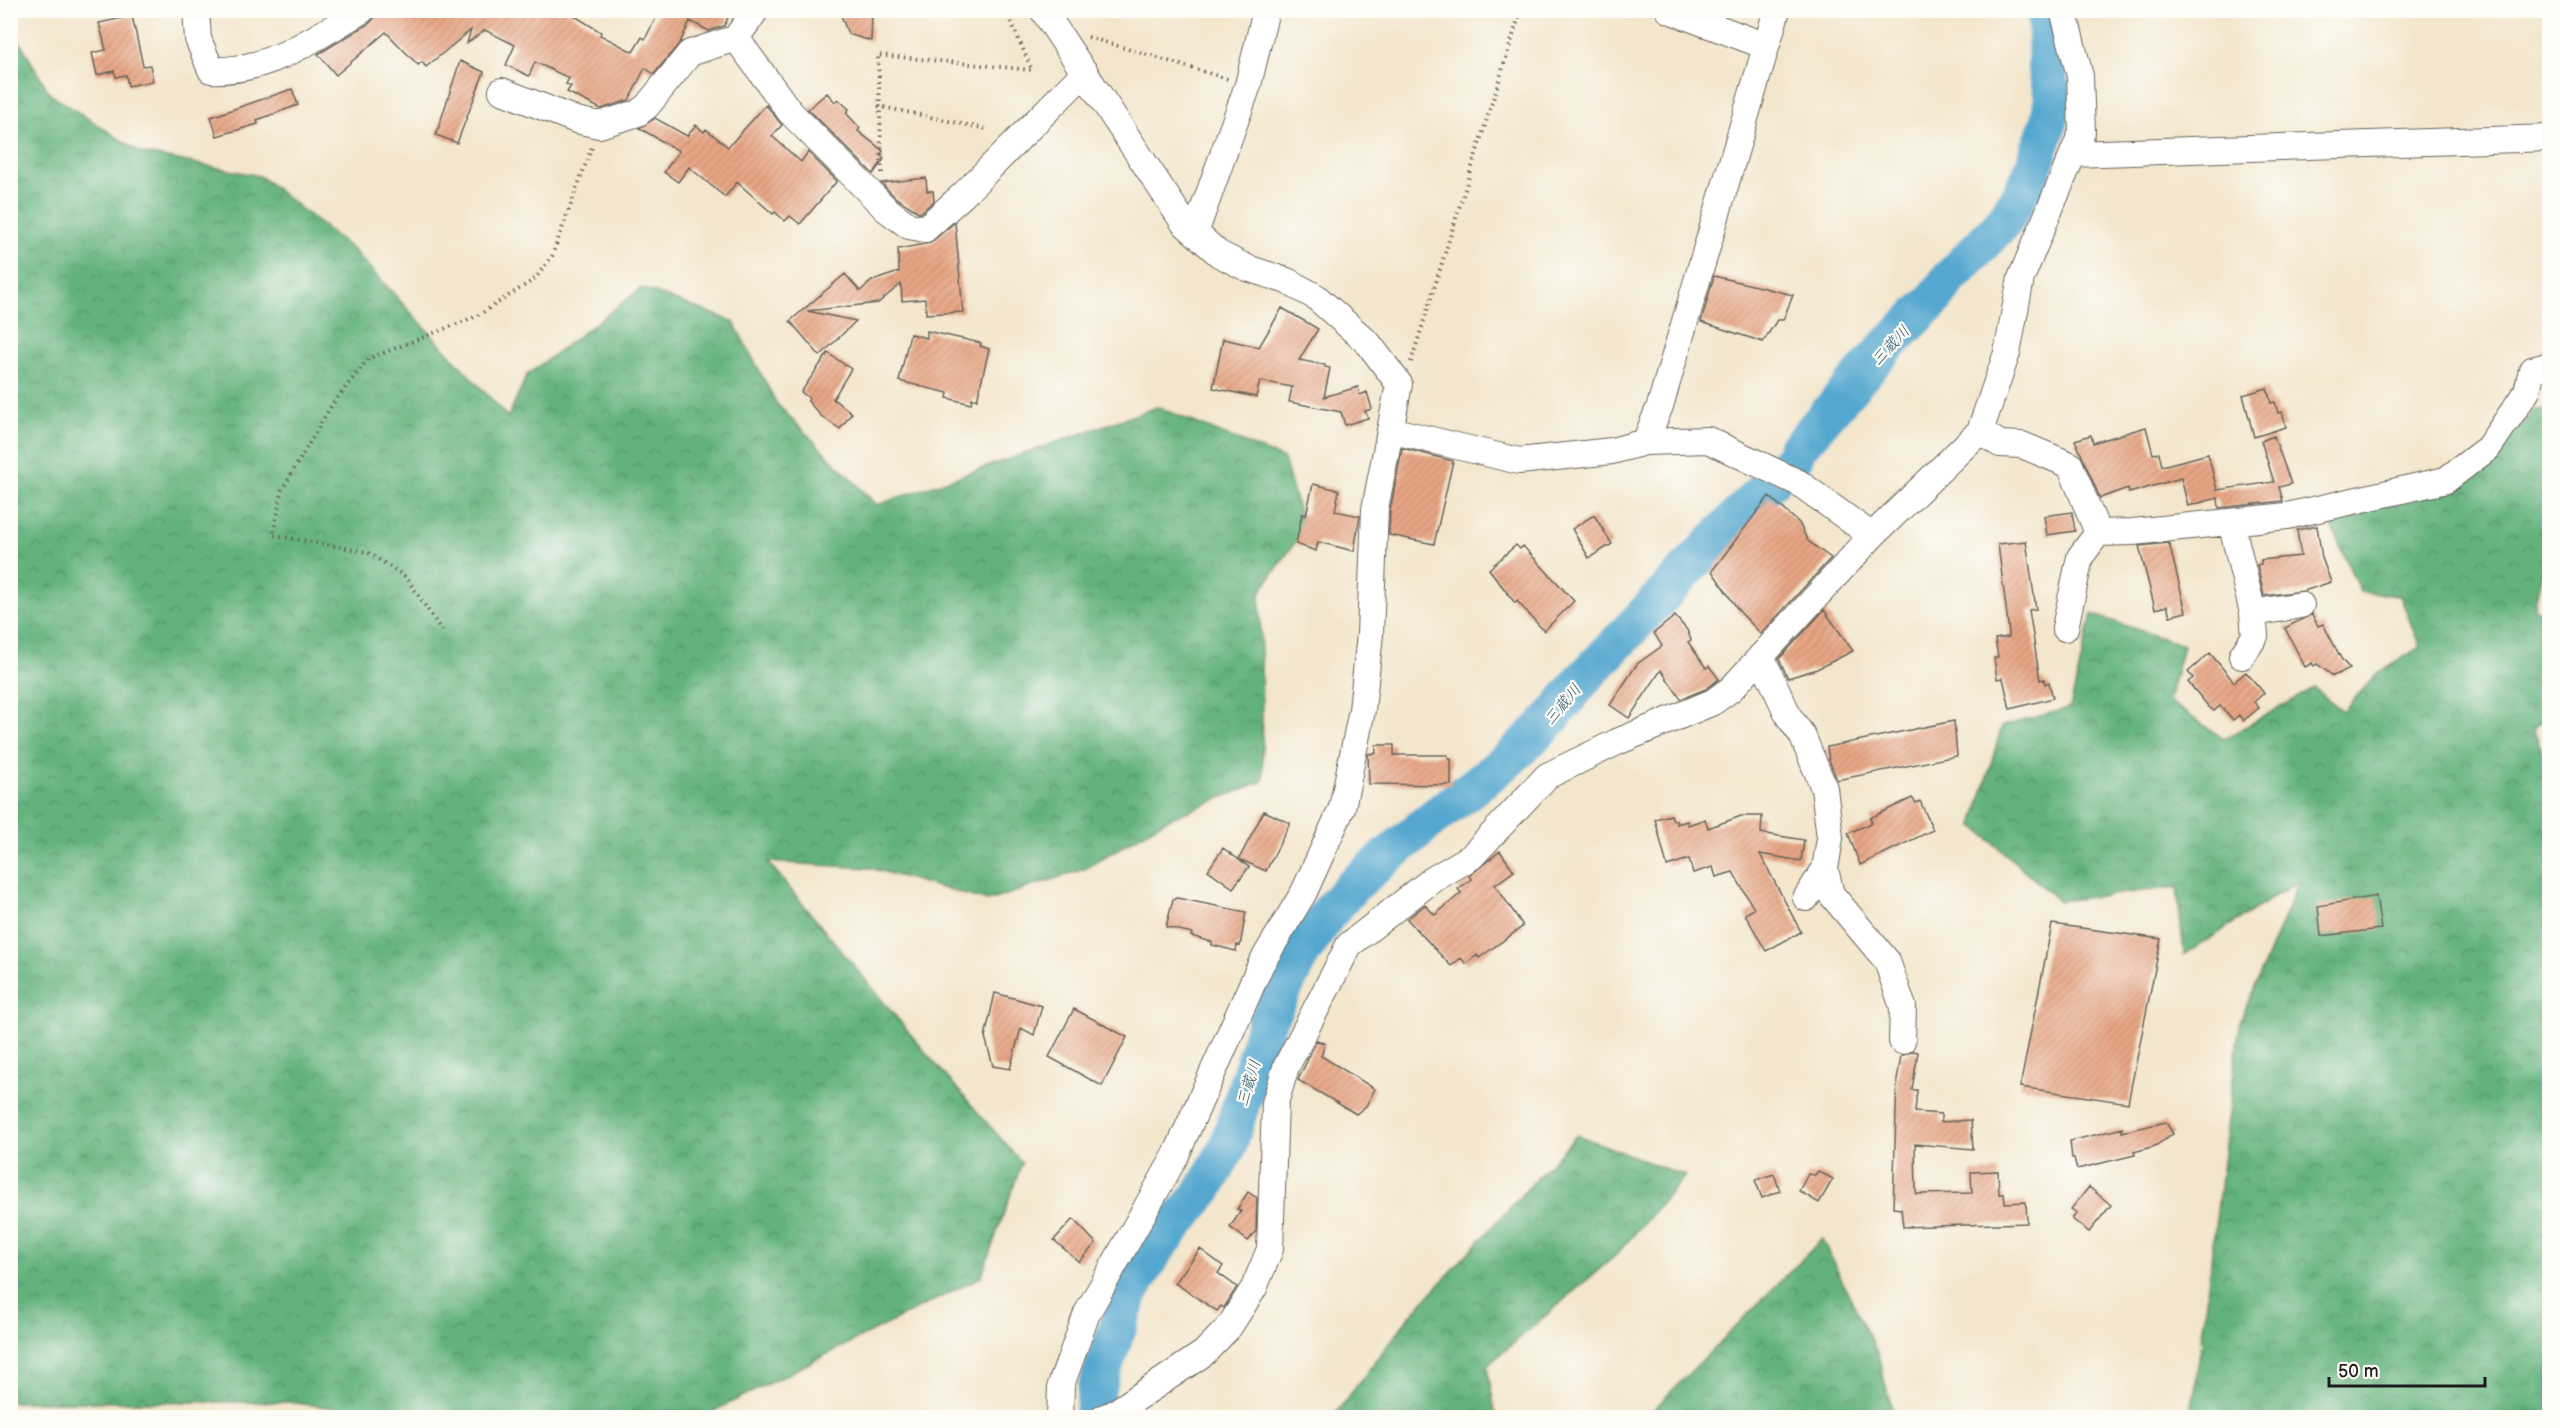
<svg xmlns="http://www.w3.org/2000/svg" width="2560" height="1428" viewBox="0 0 2560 1428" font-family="'Balsamiq Sans','Klee One',sans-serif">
<defs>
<pattern id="forest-crowns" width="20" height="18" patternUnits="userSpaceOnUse" patternTransform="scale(1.5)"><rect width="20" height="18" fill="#63b27d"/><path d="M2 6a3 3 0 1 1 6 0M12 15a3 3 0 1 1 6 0" fill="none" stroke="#519066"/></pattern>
<pattern id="building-hatch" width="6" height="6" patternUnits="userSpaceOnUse" patternTransform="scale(1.5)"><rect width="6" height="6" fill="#e7a684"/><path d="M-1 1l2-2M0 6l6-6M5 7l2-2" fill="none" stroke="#c68e71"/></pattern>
</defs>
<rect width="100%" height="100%" fill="#fdfcf7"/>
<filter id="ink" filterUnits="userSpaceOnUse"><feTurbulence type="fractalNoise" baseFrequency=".0167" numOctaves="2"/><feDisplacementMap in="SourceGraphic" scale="12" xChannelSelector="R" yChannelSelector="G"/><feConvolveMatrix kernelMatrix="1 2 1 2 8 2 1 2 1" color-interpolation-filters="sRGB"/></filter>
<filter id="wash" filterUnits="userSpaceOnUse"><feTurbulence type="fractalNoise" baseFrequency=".008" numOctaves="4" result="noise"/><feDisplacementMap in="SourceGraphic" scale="24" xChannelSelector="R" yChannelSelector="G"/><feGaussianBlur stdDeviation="1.35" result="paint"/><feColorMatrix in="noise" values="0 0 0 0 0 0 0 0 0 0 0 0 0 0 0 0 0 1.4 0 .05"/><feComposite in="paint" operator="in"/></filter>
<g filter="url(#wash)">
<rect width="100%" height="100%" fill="#f3e6cc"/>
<path fill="url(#forest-crowns)" stroke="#40674c" stroke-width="1.5" d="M10,25l40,69 91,59 119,23 93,74 155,167 19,-42 115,-87 91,33 44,83 100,101 280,-98 127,52 20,71 -44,62 3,189 -97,39 -82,49 -96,32 -118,-33 -102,-6 158,191 96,110 -41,114 -279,140 -286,1 -129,-16h-276z
M2549,409v129l-15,71 15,3v105l-16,12 17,41 -1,647h-360l6,-26 45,-369 59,-141 -115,74 -7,-68 -118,14 -86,-76 29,-99 68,-18 22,-94 91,31 -14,56 55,38 90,-51 29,23 34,-37 43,-27 -20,-51 -40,-4 -33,-76 133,-26 74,-80z
M1577,1135l108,41 -69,79 -129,111 9,51h-163l77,-101z
M1822,1239l56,116 16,62h-248z"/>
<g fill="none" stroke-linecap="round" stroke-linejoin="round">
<path stroke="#54a7cf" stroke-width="38" d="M1093,1418l4,-31 33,-95 24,-40 51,-64 23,-42 38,-122 34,-68 27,-41 25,-29 81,-68 75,-58 42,-40 33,-41 212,-223 1,-6 89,-102 48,-47 16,-22 56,-59 25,-43 19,-55 4,-26 -7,-28 1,-47 -2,-11"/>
</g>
<g id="blocks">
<path fill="url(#building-hatch)" d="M381,10h26l5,6 6,-6h147l36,22 -1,3 33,17 9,-15 3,2 15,-29h55l13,8 -4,8 -15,5 -19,-10 -10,22 -26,31 -9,-6 -16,32 -28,9 -34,-17 4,-6 -5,-2 3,-6 -34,-16 -6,14 -23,-11 9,-20 -30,-15 -18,13 4,-13 -45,37 -4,-5 -4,3 -32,-33 -50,43 -18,-21 52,-31z
M839,10h33l-1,31 -23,-7z
M132,16l11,50 7,-1 3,16 -25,5 -2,-11 -10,2 -2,-6 -17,4 -5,-22 14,-3 -7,-27z
M460,61l24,11 -27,71 -21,-8z
M292,89l6,16 -41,15 1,4 -41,12 -6,-19z
M827,93l8,9 3,-3 11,10 -3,4 14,15 -2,3 25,20 -3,4 4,4 -11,15 -65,-65z
M766,105l16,20 -10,11 29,26 7,-10 29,29 -37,43 -10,-8 -5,5 -10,-9 -2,2 -36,-32 -12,15 -36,-30 -11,15 -14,-10 15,-21 -40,-23 16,-10 32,18 9,-11 8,7 2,-3 22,18z
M926,178l1,13h6l1,10 -14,12 -24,-15 -15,-15z
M955,222l8,90 -37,2 -1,-15 -23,2 -1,-17 -23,19 -71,8 49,10 -36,35 -30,-35 55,-47 15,17 12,-10 27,-9 -1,-23 32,-6z
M1714,276l79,19 -10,25h-6l-14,22 -62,-20z
M1282,308l36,21 -19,31 26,5v2l5,1 -6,29 34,-10 2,8 7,-3 5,17 -7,2 3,7 -23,7 -4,-13 -52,-10 3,-15 -32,-6 -4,16 -43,-9 10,-49 36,8z
M927,331l54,12 -1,3 9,3 -12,51 -5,-2 -1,6 -24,-6 1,-5 -49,-12 11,-47 17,4z
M828,353l23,16 -18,30 19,14 -12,16 -19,-13 -13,-15 1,-3 -8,-6z
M2267,388l4,15 4,-1 3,11 4,-1 4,15 -32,10 -11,-42z
M2146,427l7,27 6,-1 3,13 46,-12 9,36 57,-8 -13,-41 13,-5 17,48 -12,3 4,14 -64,7 -1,-10 -30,8 -7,-28 -52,15 -1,-5 -28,10 -25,-58 16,-5 2,8z
M1402,448l51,13 -19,83 -45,-9 1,-24z
M1313,484l26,6 -4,21 25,5 -6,35 -36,-9 -2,9 -20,-7 6,-30 4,1z
M1769,496l30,27 9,18 23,17 -70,76 -22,-23 -27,-40z
M2072,512l3,19 -28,4 -3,-19z
M1594,515l18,29 -23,14 -17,-29z
M2317,526l5,32 9,24 -27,9 -40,5 -7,-31 4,-1v-4l40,-4 -4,-26z
M2026,541l10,68 -7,1 11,70 4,-1 1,5 4,-2 4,16 -43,11 -7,-31 -6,1 -3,-21 4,-1 -3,-18 14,-2v-5l-11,-88z
M2169,543l17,69 -16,4 -3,-10 -12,3 -16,-63z
M1516,545l4,4 3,-3 51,55 -30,30 -27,-30 -2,2 -26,-34z
M1824,610l29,41 -36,18 -29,9 -9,-19z
M2312,614l6,12 5,-2 19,36 8,9 -17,7 -16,-12 -3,2 -2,-3 -7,4 -20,-39z
M1675,616l12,14 4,10 -3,2 18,26 3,-2 10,13 -13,10 -25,10 -20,-29 -32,48 -19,-13 27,-41 25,-18 -8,-13z
M2210,653l24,29 12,-10 18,21 -10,9 5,6 -16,13 -4,-6 -6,5 -13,-14 -6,5 -5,-4 -21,-25 5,-4 -5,-6z
M1954,721l3,35 -120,24 -8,-20 -2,-13z
M1376,745h18v10h54v4h3v26l-82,-1 -1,-30 8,-1z
M1912,798l4,5 4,-2 13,29 -73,35 -12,-32 24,-10 -2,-5z
M1264,811l26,12 -24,48 -27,-12z
M1671,815l2,6 3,-1 1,4 10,-3 1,4 17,-6 3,9 33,-12h21l-1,17 43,7 -3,21 -41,-7 41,78 -35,19 -21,-37 9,-5 -21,-37 -17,5 -3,-10 -20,6 -4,-14 -22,7 -12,-47z
M1223,848l26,19 -16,21 -25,-18z
M1500,851l14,20 -19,14 27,39v3l-43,31 -2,-3 -11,9 -5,-6 -10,8 -44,-47 18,-14 10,10 26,-22 -3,-4 14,-10 -3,-3z
M2376,896l5,33 -60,7 -3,-30z
M1177,898l69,14 -6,34 -3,-1 -1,6 -24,-6v-3l-21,-6 1,-3 -26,-6 7,-28z
M2052,924l109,15 -33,164 -108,-16z
M995,993l47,13 -8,29 -13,-7 -11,41 -17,-3 -8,-29z
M1074,1009l53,28 -25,49 -53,-29z
M1317,1040l8,4 -4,12 54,33 -9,17 -10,8 -58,-34z
M1913,1051l5,1 -6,38h5l-2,22 26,2v8l30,-2 2,29 -58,-5 1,50 56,-1 -1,-21 27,-1 1,23h5l1,9 21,-1 1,21 -124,4 -2,-18 -8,-1 4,-128 4,-24z
M2166,1122l7,12 -18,12 -21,6 1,3 -58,14 -3,-11h-2l-2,-17 53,-13 -1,4z
M1818,1171l15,8 -14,24 -20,-12 9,-17 7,1z
M1774,1174l6,17 -18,7 -7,-18z
M2089,1187l22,18 -22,27 -17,-13 5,-6 -6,-4z
M1248,1192l9,6 -1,33 -8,10 -18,-14 11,-16 -4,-2z
M1073,1219l23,24 -17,19 -25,-22z
M1200,1249l23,17 -5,7 19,14 -13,21 -3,-2 -4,5 -42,-28z"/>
</g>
</g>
<g filter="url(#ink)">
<use href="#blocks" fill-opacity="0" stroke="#67635a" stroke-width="1.5"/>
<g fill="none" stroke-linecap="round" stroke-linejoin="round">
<defs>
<path id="minor" d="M196,10l2,29 13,31c56,3 104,-32 151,-60
M756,10l-20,28 54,74 96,97 23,17 16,3 39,-35 121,-122
M1043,10l141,213 35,31 28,14 40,13 29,16 53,47 30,40 -24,125 -5,125 -8,76 -20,98 -38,84 -43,72 -85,191 -89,158 -26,72 -1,33
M1669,10l97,36
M502,91l74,29 23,5 39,-12 9,-7 43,-53 46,-15
M2073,154l477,-16
M1195,233l53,-148 18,-75
M1390,430l129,31 93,-10 33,-9 63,-2 91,43 73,53
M1980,431l20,13 22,1 48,20 28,68 35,-1 154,-16 159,-36 42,-32 39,-57 5,-21 18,-5
M1645,442l15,-36 117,-396
M2231,522l22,91 2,23 -13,20
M2253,613l48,-8
M2065,628l15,-71 18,-24
M1761,656l28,61 13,18 22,53 6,50 -5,31 -19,29
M1825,869l6,25 56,67 16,46 -1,34
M1102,1418l11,-4 91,-61 25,-26 25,-39 16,-39 5,-146 11,-36 63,-122 83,-65 39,-23 76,-81 70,-34 96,-40 18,-13 141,-153 108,-105 27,-78 14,-75 61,-146 -2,-56 -17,-66"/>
</defs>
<use href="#minor" stroke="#67635a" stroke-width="28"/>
<path stroke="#67635a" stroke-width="4" stroke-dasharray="1.5 4.5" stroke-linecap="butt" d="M913,10v9l28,-9
M1088,37l140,42
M878,106l108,23
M882,173l-4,-118 154,15 -26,-60
M1411,362l110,-352
M442,631l-36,-54 -39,-25 -94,-17 9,-45 49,-84 37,-47 109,-43 58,-37 17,-23 40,-109"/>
<use href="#minor" stroke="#fff" stroke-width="26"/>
</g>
</g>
<g text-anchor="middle" stroke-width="4.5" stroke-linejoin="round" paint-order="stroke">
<g font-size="16" font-style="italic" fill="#355b6d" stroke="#fdfcf7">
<text transform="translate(1890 345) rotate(-47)" y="6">三蔵川</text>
<text transform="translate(1562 704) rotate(-50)" y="6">三蔵川</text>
<text transform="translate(1248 1083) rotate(-73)" y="6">三蔵川</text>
</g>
</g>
<rect width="2560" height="1428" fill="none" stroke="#fdfcf7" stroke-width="36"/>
<path d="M2329 1377v9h156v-9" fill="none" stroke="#1c1c1c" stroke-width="3"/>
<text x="2338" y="1377" font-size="18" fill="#1c1c1c" stroke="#fdfcf7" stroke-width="4.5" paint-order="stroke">50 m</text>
</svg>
